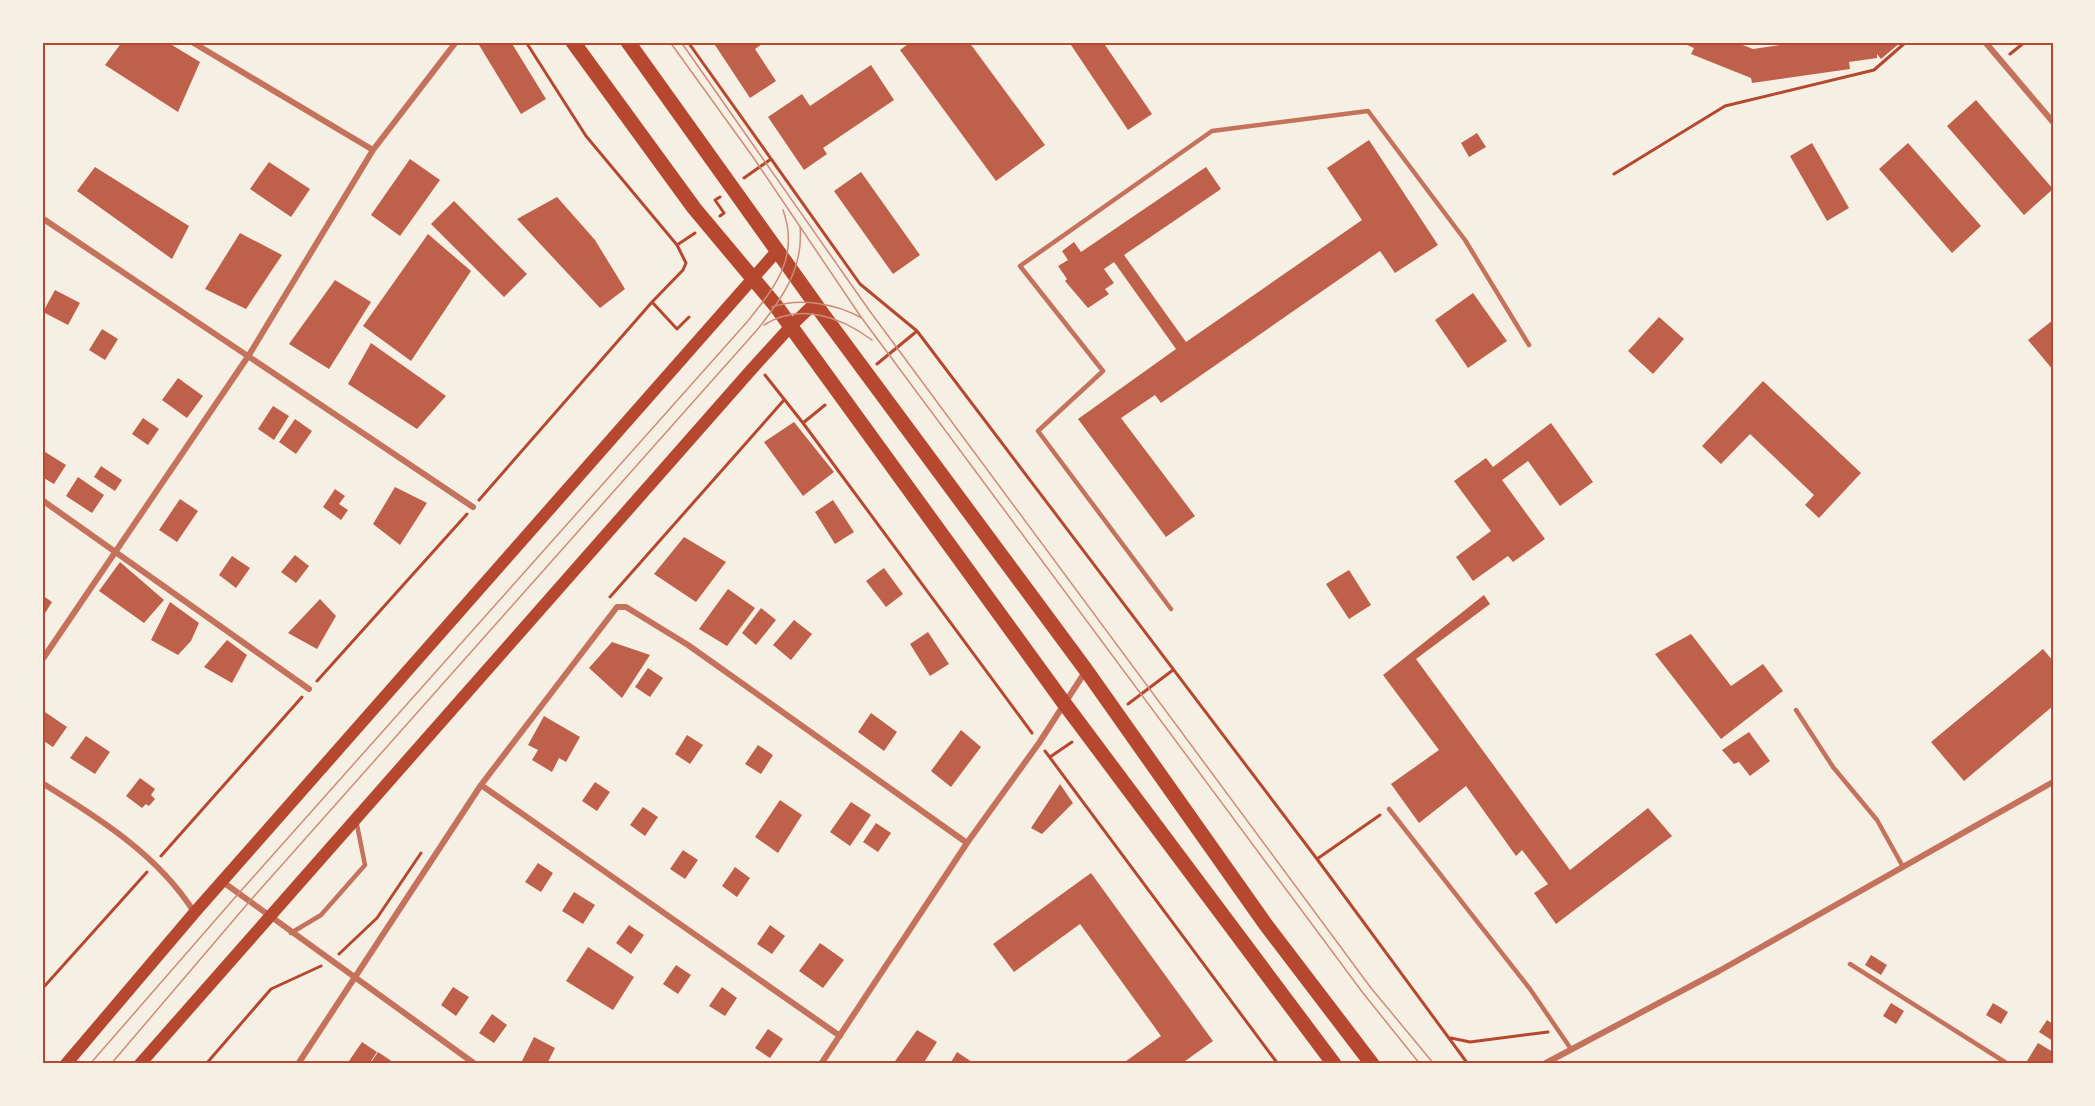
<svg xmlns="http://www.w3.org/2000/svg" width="2095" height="1106" viewBox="0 0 2095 1106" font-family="Lato,sans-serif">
<rect width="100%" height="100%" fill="#f6efe4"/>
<path fill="#bf614a" d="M122,42h45l33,20 -22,50 -73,-47z
M485,42h26l35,57 -25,15 -42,-69z
M713,42h52l-10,7 21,32 -26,17z
M911,42h58l76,103 -49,36 -96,-131z
M1069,42h34l49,72 -24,16z
M1680,42h55l18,7 46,-7h102l-20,17 -4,-5v4l-28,4 1,7 -98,14 -1,-5 -60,-24 3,-6z
M871,65l23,35 -71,48 4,6 -23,16 -36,-53 34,-23 8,12z
M1976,100l77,89 -29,26 -77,-89z
M1477,133l9,14 -17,10 -8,-14z
M1369,140l69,105 -43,28 -15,-22 -219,152 -6,-8 -34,23 74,98 -29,21 -88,-118 98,-70 -62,-87 -10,7 10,14 -9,6 4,5 -21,14 -23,-27 2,-2 -9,-13 10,-6 -6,-9 12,-9 7,10 125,-85 15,22 -97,66 62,87 176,-122 -35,-52z
M1812,143l37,65 -22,13 -37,-65z
M1908,143l73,83 -29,27 -73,-84z
M410,159l30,21 -40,56 -29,-21z
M269,162l41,27 -19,28 -41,-28z
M95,167l94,59 -17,33 -95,-68z
M861,172l59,83 -27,19 -59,-83z
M557,197l38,43 30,49 -25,19 -83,-89z
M454,201l73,73 -23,23 -73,-73z
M240,233l42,22 -36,54 -41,-20z
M428,234l43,37 -60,90 -48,-35z
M335,280l36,22 -42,67 -40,-25z
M55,290l25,13 -12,22 -25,-13z
M1473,293l34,48 -39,27 -33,-48z
M1659,317l25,22 -31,35 -25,-23z
M2053,320v50l-25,-30z
M102,329l16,10 -13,21 -16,-10z
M371,343l75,53 -29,33 -69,-45z
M178,378l25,18 -16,22 -25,-18z
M1763,381l98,92 -42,45 -14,-13 9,-10 -64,-61 -29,30 -19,-18z
M273,406l16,10 -15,24 -16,-11z
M143,418l16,11 -11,16 -16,-11z
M295,419l17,12 -16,23 -17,-12z
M794,422l40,50 -31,24 -39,-54z
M1551,423l42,59 -33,24 -32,-45 -26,19 43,59 -32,23 -5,-6 -35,25 -17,-24 35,-26 -37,-50 32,-23 7,9z
M42,450l24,15 -12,19 -12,-7z
M101,466l21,14 -7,11 -21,-14z
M78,477l26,18 -12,18 -26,-17z
M395,487l32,16 -27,42 -27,-21z
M335,489l10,7 -6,8 9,6 -7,10 -18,-13z
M180,499l18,12 -21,31 -18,-12z
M833,500l21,32 -19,12 -20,-32z
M684,537l42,25 -30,40 -42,-28z
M295,555l14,11 -13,17 -15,-11z
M232,556l18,12 -14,20 -17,-13z
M120,562l44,38 -20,23 -45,-32z
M884,568l19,26 -17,13 -20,-26z
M1349,570l22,35 -22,14 -23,-35z
M728,589l27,19 -28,38 -28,-17z
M42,595l10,7 -10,16z
M1484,595l6,9 -74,55 154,211 78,-62 24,28 -116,88 -22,-31 14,-9 -26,-34 -6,6 -50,-70 -47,37 -28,-39 48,-34 -56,-75z
M320,599l16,17 -19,33 -29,-16z
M170,602l29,21 -8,18 -13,14 -27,-15z
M761,608l15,12 -20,25 -14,-12z
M794,620l18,14 -21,26 -18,-15z
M928,632l21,32 -19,12 -20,-32z
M1691,634l40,52 32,-22 20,27 -62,48 -66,-85z
M227,640l20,15 -15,28 -28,-16z
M612,642l38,13 -28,43 -33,-30z
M2043,649l10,12v45l-89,75 -33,-39z
M648,668l15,10 -13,19 -15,-10z
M42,710l25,17 -14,20 -11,-7z
M871,713l26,19 -13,19 -26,-19z
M544,716l36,21 -14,25 -7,-4 -7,14 -20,-12 6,-10 -10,-5z
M961,730l20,17 -30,40 -20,-16z
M1749,732l21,29 -20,15 -11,-14 -5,2 -12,-14z
M687,735l16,10 -13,19 -15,-10z
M86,736l24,16 -15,22 -25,-16z
M758,745l15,10 -12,19 -16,-10z
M140,778l15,11 -4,6 4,4 -6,7 -3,-2 -4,4 -16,-12z
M595,782l15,10 -13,19 -15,-10z
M1060,784l13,19 -31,31 -11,-6z
M780,800l22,15 -24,38 -23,-16z
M851,802l20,13 -21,31 -20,-14z
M643,807l15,10 -13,19 -15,-11z
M876,823l15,10 -13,19 -15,-10z
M683,850l15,10 -13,19 -15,-10z
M538,863l15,10 -12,19 -16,-10z
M735,867l15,11 -13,19 -15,-11z
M1091,873l122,168 -32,23h-59l39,-28 -81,-112 -66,48 -21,-28z
M574,892l21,13 -12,19 -21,-13z
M629,925l15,10 -13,19 -15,-11z
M770,925l15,11 -13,18 -15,-10z
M820,943l24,17 -21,28 -24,-17z
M588,947l46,30 -21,33 -47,-29z
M1871,955l16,10 -6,10 -16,-10z
M676,965l15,10 -13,19 -15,-10z
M453,987l16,10 -13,19 -15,-11z
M722,987l15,11 -12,18 -16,-10z
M1891,1003l13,8 -8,13 -13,-8z
M1993,1003l15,9 -7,12 -15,-9z
M492,1014l15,11 -13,18 -15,-10z
M2047,1020l6,4v17l-14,-9z
M768,1029l15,10 -13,19 -15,-10z
M917,1030l20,12 -14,22h-30z
M534,1037l21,11 -8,16h-19l-6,-3z
M362,1042l15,10 -8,12h-15l-5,-3z
M2038,1043l15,9v12h-21l-5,-3z
M378,1052l15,10 -1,2h-22z
M957,1052l18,12h-25z"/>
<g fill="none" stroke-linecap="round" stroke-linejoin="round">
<path stroke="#b5482f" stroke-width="3" d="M526,42l60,94 91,109
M688,42l172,242 57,47 400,528 151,205
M2010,54l15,-12
M1614,174l111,-68 149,-36 32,-28
M744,178l27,-19
M720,197l-5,3 9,13 -4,3
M652,302l25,27 12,-12
M877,364l40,-33
M765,375l38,48 22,-18
M803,423l229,310
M479,500l173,-198 31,-32 3,-7 -9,-18 18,-12
M610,597l174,-197
M317,681l150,-167
M1128,704l45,-34
M1045,751l233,313
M1050,757l22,-15
M161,856l141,-159
M1317,859l63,-44
M339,954l38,-36 44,-65
M42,989l105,-117
M1451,1038l19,4 78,-10
M206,1064l65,-75 50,-23"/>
<path stroke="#c5725c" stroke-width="4.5" d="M1171,609l-133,-178 65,-60 -83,-105 192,-135 156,-20 97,129 64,105
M1796,710l37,57 44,53 25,45
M1389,809l141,180 41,60
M291,933l30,-18 44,-50 -9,-45
M1850,964l158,100"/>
<path stroke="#c5725c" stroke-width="6" d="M192,42l181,108
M1985,42l68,80
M42,218l431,289
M42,500l267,189
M42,660l207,-305 124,-205 83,-108
M42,783c57,35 116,72 152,129
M481,785l359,251
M223,882l252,182
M298,1064l183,-279 136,-178h9l62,38 279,198
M821,1064l146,-221 72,-100 46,-71
M1544,1064l175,-93 334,-189"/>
<path stroke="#b5482f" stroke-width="12" d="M66,1064l129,-152 582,-661
M140,1064l611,-694 40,-44 24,-23"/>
<path stroke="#b5482f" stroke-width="15" d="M573,42l121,166 82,98 288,397 270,361
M628,42l196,274 262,354 180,255 106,139"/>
<path stroke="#cf8b77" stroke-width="1.5" d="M670,42l83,115 108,160 502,676 57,71
M681,42l188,268 502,678 63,76
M772,307c29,-10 64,-3 90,11
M764,325c36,-23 77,-8 108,15
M90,1064l148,-170 509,-572c28,-35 53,-65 36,-112
M111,1064l138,-162 508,-572c25,-31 47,-62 43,-104"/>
</g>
<rect width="2095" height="1106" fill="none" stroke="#f6efe4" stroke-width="87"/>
<rect x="44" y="44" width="2008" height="1018" fill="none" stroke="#b5482f" stroke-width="2"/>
</svg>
